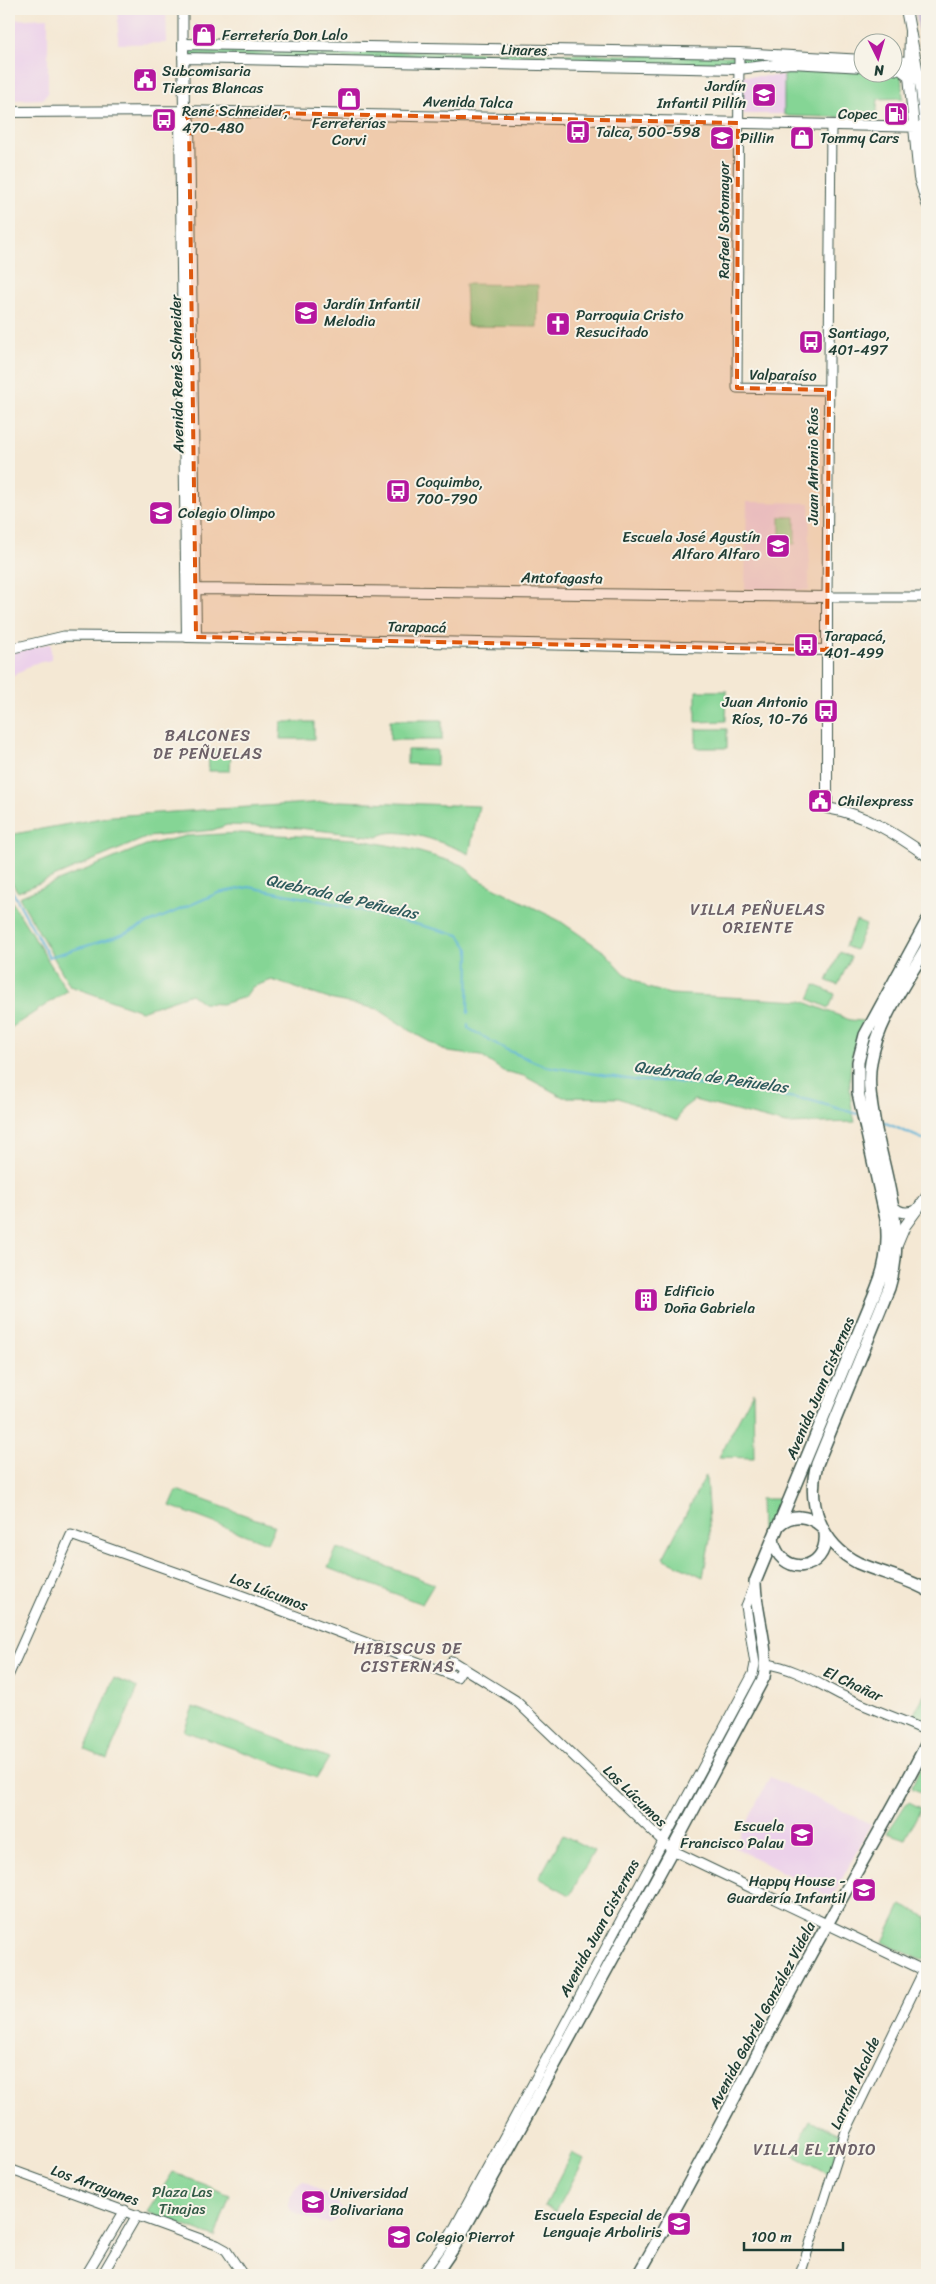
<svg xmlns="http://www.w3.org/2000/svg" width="936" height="2284" viewBox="0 0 936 2284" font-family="Sriracha,sans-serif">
<rect width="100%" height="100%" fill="#f7f3e8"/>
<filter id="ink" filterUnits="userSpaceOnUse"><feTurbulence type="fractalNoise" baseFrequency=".02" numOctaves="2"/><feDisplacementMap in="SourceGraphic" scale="10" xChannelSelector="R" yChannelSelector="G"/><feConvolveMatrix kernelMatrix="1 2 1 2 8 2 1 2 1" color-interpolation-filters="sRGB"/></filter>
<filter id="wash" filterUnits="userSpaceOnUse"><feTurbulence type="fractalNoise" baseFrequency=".0096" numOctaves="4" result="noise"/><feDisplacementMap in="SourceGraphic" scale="20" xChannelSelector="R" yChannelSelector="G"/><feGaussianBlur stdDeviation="1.12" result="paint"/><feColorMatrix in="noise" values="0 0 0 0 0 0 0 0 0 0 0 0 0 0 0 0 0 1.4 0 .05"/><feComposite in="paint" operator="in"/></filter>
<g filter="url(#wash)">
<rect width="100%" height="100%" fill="#f4e8d4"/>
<path fill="#ecd1ea" d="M9,9l1,11 38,-2v75l-5,6 -34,1z
M118,9h48l1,34 -49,1z
M743,76h41v38h-41z
M747,502l63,1 -1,87 -64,-1z
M51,643v17l-19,4 -23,15v-25z
M770,1777l101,47 -39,74 -98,-51z
M303,2180l33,21 6,10 -2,7 -10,5 -11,-1 -28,-11 -2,-6 2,-10 7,-11z"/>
<path fill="#cbbfd5" d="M915,9h12v70h-1z"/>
<path fill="#85d595" stroke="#528964" d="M188,48l547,8 42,5 -42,4 -547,-9z
M788,70l75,1 38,3 2,24 -25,1 -2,19 -88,-2 -4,-2v-38z
M465,284l73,1 -1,42 -70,-1z
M780,517h15v27h-15z
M696,691h31l-1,30 -30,1z
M390,720h52v20h-52z
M281,722h33v17h-34z
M696,729h31v19h-31z
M208,750h23l-1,21h-21z
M407,750h30v15l-30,-1z
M340,801l139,5 -10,48c-18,-9 -75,-31 -91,-17l-79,-9 -72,-3 -14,5 -65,7 -130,55 -6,-9h-3v-48l103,-19z
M241,833l115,6 57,11 50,15 13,13 84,43 46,32 18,20 24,15 22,6 132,7 48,19 13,1c-14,33 -17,65 -8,101l-69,2 -92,-24 -12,9 -5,12 -58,-23 -56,-1 -39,-21 -21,-5 -22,-15 -33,-4 -31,-17 -39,-26 -49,-10 -57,-19 -20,7 -7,10 -23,7 -19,-1 -12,-9 -50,17 -71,-25 -51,-89 127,-52 40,-9z
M9,897l58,94 -58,38z
M856,921l10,4 -11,25 -10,-4z
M840,952l11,5 -13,28 -11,-4z
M815,985l20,9 -6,14 -20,-9z
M753,1392l1,66 -35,-1z
M706,1475l4,64 -7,38 -40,-19z
M177,1490l98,36 -8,17 -97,-37z
M760,1499h22l-17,40 -4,-8z
M337,1548l97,36 -12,20 -94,-36z
M114,1678l24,10 -31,71 -22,-9z
M927,1690v38l-16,-9z
M193,1707l136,51 -12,20 -133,-47z
M927,1756v31l-3,6 -11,-4 -1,-3z
M909,1802l12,6 -16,31 -18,-6 19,-29z
M563,1835l31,16 -24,44 -31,-17z
M901,1905l26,12v35l-2,6 -4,2 -38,-18z
M810,2120l32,15 -13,39 -36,-19z
M572,2153l12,7 -28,52 -12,-6z
M173,2172l57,23 -15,42 -68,-25z"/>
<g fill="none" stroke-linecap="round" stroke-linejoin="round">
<path stroke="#5bb4d8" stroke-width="2" d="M9,889h2l38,68 70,-21 99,-43 31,-6 87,17 123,31 10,14 -1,64
M468,1024v4l39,22 38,16 95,15h30l91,12 48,7 49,14
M879,1120l48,21"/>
</g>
</g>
<g filter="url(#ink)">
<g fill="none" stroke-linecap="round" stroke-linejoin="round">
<defs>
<path id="tertiary" d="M183,9v35
M739,53l-2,335 92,2
M831,125l-4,472h100
M9,649l55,-13 123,1
M766,1664c27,3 51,19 75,31 28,13 58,24 86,36
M446,1671l6,-10 63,39 157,150 255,122
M9,1674l62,-139 175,62 211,80 6,-10
M9,2169l208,76 9,5 17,25
M86,2275l39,-65
M102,2275l35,-60
M421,2275l30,-41 64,-117 238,-443 2,-10 -9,-58 9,-22
M800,2275l46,-144 81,-167"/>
<path id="secondary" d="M906,9l15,80 4,38 -3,28
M910,31l-1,45 10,102 8,26
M183,58l555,11 53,-6 73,4
M894,61l14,1 6,4
M894,69l7,1 8,6
M184,111l-4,10 7,516 640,13
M9,112l175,-1 743,16
M196,589l631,8v211c38,6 69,26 100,48
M196,637l-7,-516 -5,-10 -1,-67 556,9 125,7
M892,1205c7,9 17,9 26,4
M897,1245l8,-19 22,-30"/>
<path id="primary" d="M927,946c-20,36 -49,74 -56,116 -4,23 1,45 5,68 11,52 30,105 13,158l-72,176c-11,39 4,80 41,99 23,10 48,15 69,27
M779,1525c13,-12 29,-10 42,1
M773,1538c5,40 56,35 52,-5
M435,2275l19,-28 71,-128 147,-269 92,-173c6,-26 -9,-66 -9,-95l121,-292c10,-23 13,-46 10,-71l-28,-126v-31l7,-27 62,-114
M638,2275c57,-99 109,-202 163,-303 41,-77 86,-151 126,-229"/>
</defs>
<use href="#tertiary" stroke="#3f574c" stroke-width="11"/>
<use href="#secondary" stroke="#3f574c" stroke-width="12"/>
<use href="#primary" stroke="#3f574c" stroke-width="14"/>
<use href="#tertiary" stroke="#fff" stroke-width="9"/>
<use href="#secondary" stroke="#fff" stroke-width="10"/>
<use href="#primary" stroke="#fff" stroke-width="11"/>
</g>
</g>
<path fill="#de580e" fill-opacity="0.2" stroke="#de580e" stroke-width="4" stroke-dasharray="10 6" stroke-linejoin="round" d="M184,111l554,12 -1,265 92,2 -2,260 -631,-13 -7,-516z"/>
<defs>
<symbol id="shop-square" viewBox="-11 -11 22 22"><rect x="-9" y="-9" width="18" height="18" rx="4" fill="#b5179e" stroke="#f7f3e8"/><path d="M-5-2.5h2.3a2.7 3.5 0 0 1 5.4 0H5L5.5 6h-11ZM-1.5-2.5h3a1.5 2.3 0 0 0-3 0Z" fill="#fff"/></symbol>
<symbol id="civic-square" viewBox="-11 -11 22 22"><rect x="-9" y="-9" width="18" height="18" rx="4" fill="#b5179e" stroke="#f7f3e8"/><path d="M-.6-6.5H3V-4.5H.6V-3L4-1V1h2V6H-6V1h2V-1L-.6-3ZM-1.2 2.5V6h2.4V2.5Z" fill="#fff"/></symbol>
<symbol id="school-square" viewBox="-11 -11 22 22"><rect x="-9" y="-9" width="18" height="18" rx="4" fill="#b5179e" stroke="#f7f3e8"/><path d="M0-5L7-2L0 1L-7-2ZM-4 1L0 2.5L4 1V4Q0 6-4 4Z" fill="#fff"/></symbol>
<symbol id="fuel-square" viewBox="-11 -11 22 22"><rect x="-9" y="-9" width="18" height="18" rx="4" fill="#b5179e" stroke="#f7f3e8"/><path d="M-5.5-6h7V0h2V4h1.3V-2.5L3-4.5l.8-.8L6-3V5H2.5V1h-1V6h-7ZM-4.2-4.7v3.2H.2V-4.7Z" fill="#fff"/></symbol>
<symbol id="bus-square" viewBox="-11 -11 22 22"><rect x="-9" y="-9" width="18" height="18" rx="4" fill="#b5179e" stroke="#f7f3e8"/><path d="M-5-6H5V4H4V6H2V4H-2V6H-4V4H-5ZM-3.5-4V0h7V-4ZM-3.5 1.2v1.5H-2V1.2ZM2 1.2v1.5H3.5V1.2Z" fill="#fff"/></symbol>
<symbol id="church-square" viewBox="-11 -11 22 22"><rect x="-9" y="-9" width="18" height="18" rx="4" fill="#b5179e" stroke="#f7f3e8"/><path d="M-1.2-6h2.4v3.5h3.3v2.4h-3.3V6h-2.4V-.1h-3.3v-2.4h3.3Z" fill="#fff"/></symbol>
<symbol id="building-square" viewBox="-11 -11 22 22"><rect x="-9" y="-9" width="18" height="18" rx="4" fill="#b5179e" stroke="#f7f3e8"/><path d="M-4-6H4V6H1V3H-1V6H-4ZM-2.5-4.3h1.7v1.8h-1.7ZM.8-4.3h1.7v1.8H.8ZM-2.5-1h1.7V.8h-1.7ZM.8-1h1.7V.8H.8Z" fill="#fff"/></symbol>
<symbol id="university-square" viewBox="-11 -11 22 22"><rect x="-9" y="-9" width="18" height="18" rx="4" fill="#b5179e" stroke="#f7f3e8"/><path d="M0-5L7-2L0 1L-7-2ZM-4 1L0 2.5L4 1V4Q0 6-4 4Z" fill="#fff"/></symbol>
</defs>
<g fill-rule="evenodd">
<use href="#shop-square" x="190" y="21" width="28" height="28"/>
<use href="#civic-square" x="131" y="66" width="28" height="28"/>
<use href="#school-square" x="750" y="81" width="28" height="28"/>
<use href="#shop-square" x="335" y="85" width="28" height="28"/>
<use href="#fuel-square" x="882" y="100" width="28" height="28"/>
<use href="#bus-square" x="150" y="106" width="28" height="28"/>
<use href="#bus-square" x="564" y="118" width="28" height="28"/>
<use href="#school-square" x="708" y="124" width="28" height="28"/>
<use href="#shop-square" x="788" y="124" width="28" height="28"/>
<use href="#school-square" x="292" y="299" width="28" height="28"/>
<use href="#church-square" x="544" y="310" width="28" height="28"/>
<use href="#bus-square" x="797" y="328" width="28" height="28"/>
<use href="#bus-square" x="384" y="477" width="28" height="28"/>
<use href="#school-square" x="147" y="499" width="28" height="28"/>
<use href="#school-square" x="764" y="532" width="28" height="28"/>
<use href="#bus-square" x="792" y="631" width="28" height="28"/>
<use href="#bus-square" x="812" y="697" width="28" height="28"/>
<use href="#civic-square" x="806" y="787" width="28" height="28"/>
<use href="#building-square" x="632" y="1286" width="28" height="28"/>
<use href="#school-square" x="788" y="1821" width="28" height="28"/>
<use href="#school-square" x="850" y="1876" width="28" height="28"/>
<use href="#university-square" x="299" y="2188" width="28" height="28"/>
<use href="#school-square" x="665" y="2210" width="28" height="28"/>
<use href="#school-square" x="385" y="2223" width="28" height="28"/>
</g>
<g text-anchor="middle" stroke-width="4" stroke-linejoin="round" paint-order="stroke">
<g font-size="15" fill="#1f3d34" stroke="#f7f3e8" text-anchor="start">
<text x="222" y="40">Ferretería Don Lalo</text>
<text x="162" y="76">Subcomisaria<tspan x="162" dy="17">Tierras Blancas</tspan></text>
<text x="746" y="91" text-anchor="end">Jardín<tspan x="746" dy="17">Infantil Pillín</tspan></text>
<text x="182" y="116">René Schneider,<tspan x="182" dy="17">470-480</tspan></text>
<text x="878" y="119" text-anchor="end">Copec</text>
<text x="349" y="128" text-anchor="middle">Ferreterías<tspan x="349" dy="17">Corvi</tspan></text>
<text x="596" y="137">Talca, 500-598</text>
<text x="740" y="143">Pillin</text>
<text x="820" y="143">Tommy Cars</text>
<text x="324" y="309">Jardín Infantil<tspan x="324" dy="17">Melodia</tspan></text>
<text x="576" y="320">Parroquia Cristo<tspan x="576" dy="17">Resucitado</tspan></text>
<text x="828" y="338">Santiago,<tspan x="828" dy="17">401-497</tspan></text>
<text x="416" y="487">Coquimbo,<tspan x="416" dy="17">700-790</tspan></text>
<text x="178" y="518">Colegio Olimpo</text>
<text x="760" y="542" text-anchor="end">Escuela José Agustín<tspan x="760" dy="17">Alfaro Alfaro</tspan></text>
<text x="824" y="641">Tarapacá,<tspan x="824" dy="17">401-499</tspan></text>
<text x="808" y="707" text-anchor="end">Juan Antonio<tspan x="808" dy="17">Ríos, 10-76</tspan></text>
<text x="838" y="806">Chilexpress</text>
<text x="664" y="1296">Edificio<tspan x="664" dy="17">Doña Gabriela</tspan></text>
<text x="784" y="1831" text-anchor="end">Escuela<tspan x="784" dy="17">Francisco Palau</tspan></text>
<text x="846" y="1886" text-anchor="end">Happy House -<tspan x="846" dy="17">Guardería Infantil</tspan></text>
<text x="330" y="2198">Universidad<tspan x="330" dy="17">Bolivariana</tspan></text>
<text x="662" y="2220" text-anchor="end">Escuela Especial de<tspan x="662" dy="17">Lenguaje Arboliris</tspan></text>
<text x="416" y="2242">Colegio Pierrot</text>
</g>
<g font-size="15" fill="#1f3d34" stroke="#f7f3e8">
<text transform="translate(524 50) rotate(1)" y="5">Linares</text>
<text transform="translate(468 102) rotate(1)" y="5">Avenida Talca</text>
<text transform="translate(724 220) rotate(-90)" y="5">Rafael Sotomayor</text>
<text transform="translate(177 374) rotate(-91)" y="5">Avenida René Schneider</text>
<text transform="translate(783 375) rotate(1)" y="5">Valparaíso</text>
<text transform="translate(813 466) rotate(-90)" y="5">Juan Antonio Ríos</text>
<text transform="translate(562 578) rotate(1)" y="5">Antofagasta</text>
<text transform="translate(417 627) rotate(1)" y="5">Tarapacá</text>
<text transform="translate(820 1388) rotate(-67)" y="5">Avenida Juan Cisternas</text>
<text transform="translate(269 1592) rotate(21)" y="5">Los Lúcumos</text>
<text transform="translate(853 1684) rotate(25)" y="5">El Chañar</text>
<text transform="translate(635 1796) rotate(44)" y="5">Los Lúcumos</text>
<text transform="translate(599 1928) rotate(-62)" y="5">Avenida Juan Cisternas</text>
<text transform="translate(762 2015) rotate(-62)" y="5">Avenida Gabriel González Videla</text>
<text transform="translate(855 2083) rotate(-66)" y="5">Larraín Alcalde</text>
<text transform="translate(95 2185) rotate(20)" y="5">Los Arrayanes</text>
</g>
<g font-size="15" fill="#335b47" stroke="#f7f3e8">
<text x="182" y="2197">Plaza Las<tspan x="182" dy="17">Tinajas</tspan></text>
</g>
<g font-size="16" letter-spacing="1" fill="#6c6168" stroke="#f7f3e8">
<text x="208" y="741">BALCONES<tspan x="208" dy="18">DE PEÑUELAS</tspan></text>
<text x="758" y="915">VILLA PEÑUELAS<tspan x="758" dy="18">ORIENTE</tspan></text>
<text x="408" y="1654">HIBISCUS DE<tspan x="408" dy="18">CISTERNAS</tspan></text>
<text x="815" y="2155">VILLA EL INDIO</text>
</g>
<g font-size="16" font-style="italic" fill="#2e5b5d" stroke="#f7f3e8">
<text transform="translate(342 896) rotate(13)" y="6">Quebrada de Peñuelas</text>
<text transform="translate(711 1076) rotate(8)" y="6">Quebrada de Peñuelas</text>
</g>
</g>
<rect width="936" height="2284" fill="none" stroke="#f7f3e8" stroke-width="30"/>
<g transform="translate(878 58) rotate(175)"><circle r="24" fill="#f7f3e8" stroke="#a1aaa0"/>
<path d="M0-4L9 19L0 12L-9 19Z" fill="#b5179e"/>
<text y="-8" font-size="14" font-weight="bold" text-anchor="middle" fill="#1f3d34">N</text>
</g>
<path d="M744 2242v8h99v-8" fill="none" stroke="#1f3d34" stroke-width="2.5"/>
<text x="751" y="2242" font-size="15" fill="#1f3d34" stroke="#f7f3e8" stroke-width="4" paint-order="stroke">100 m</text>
</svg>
